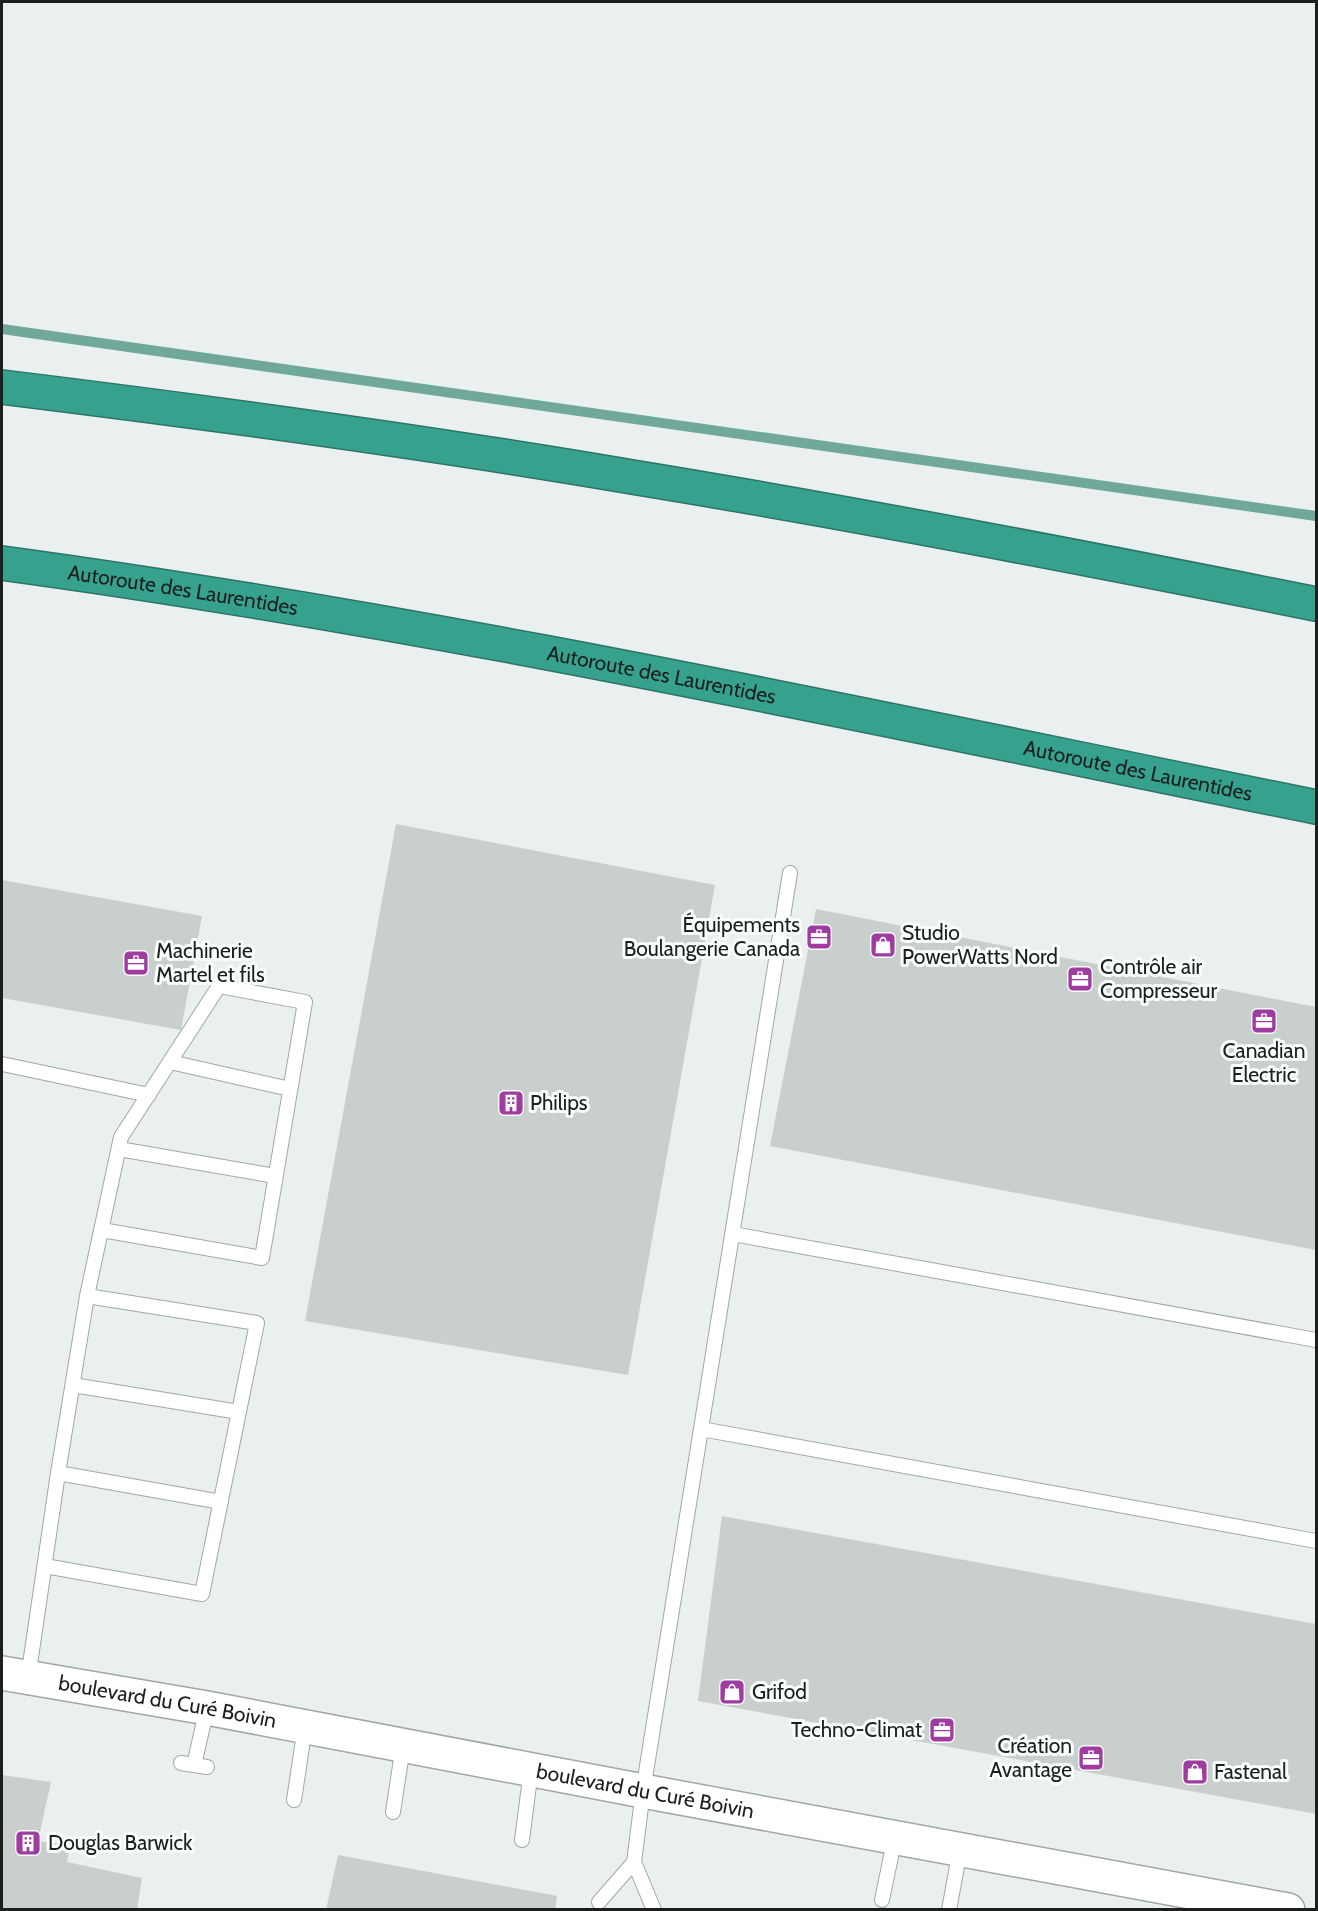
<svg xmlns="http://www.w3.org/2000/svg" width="1318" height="1911" viewBox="0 0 1318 1911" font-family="Cabin,sans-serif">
<rect width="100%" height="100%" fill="#eaf0ef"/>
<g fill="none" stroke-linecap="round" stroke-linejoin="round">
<path stroke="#70a99c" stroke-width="10" d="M2,329l1314,187"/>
</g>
<path fill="#c9cfcd" d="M396,824l319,61 -87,490 -323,-54z
M2,880l200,36 -21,114 -179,-32z
M816,909l500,98v243l-546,-104z
M722,1516l594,108v190l-618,-113z
M2,1775l49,7 -13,59 32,4 -3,17 75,16 -5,32h-135z
M338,1855l219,41 -2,14h-229z"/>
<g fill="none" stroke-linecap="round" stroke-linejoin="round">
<defs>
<path id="service" d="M170,1062l120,27
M2,1064l147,31
M119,1149l156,27
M733,1234l583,106
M73,1385l166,27
M701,1429l615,112
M58,1473l163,29
M45,1566l157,28 55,-271 -170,-27
M28,1678l30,-205 29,-177 34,-159 98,-151 86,16 -43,256 -160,-28
M181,1763l26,4
M194,1765l13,-57
M294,1800l11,-73
M393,1812l10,-66
M522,1840l9,-70
M882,1900l13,-63
M599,1902l35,-40
M654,1910l-20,-48 9,-71 147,-918
M949,1910l11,-60"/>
<g id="tertiary">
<path id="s1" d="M2,1673l205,35 436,83 645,119"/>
</g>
<g id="motorway">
<path d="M2,387c212,26 425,55 636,91 227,37 453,81 678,126"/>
<path id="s2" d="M2,563c442,60 877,156 1314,244"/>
</g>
</defs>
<use href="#service" stroke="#a1a7a5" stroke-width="16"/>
<use href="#tertiary" stroke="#a1a7a5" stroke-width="36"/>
<use href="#motorway" stroke="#2d7467" stroke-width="36"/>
<use href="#service" stroke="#fff" stroke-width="14"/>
<use href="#tertiary" stroke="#fff" stroke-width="33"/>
<use href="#motorway" stroke="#36a28e" stroke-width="33"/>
</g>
<defs>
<symbol id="office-square" viewBox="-11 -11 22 22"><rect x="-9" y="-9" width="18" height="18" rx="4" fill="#a03ba0" stroke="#f7fefc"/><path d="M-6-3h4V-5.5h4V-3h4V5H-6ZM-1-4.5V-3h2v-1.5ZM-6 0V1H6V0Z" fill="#fff"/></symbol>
<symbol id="shop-square" viewBox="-11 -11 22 22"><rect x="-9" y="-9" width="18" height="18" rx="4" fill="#a03ba0" stroke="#f7fefc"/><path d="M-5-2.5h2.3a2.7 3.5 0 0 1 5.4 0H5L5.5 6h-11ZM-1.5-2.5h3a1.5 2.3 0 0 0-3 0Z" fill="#fff"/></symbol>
<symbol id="building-square" viewBox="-11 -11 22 22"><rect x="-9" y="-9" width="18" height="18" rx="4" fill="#a03ba0" stroke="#f7fefc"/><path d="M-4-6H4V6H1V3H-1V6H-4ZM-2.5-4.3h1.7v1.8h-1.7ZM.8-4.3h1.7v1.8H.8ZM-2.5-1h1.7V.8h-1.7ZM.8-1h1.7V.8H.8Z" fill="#fff"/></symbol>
</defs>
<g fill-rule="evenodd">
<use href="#office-square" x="804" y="922" width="30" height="30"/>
<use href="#shop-square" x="868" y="930" width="30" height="30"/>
<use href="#office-square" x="121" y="948" width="30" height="30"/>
<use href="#office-square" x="1065" y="964" width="30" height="30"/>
<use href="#office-square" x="1249" y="1006" width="30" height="30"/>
<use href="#building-square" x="496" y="1088" width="30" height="30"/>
<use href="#shop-square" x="717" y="1677" width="30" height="30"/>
<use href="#office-square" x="927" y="1715" width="30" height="30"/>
<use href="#office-square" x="1076" y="1743" width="30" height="30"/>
<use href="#shop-square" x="1180" y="1757" width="30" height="30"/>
<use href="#building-square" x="13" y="1828" width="30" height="30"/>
</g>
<g text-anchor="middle" stroke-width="6" stroke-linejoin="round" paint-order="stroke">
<g font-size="21" fill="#1c1f1e" stroke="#f7fefc">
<text dy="7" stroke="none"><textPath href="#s2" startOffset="183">Autoroute des Laurentides</textPath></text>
<text dy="7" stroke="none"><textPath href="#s2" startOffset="669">Autoroute des Laurentides</textPath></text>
<text dy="7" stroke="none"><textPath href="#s2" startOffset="1155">Autoroute des Laurentides</textPath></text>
<text dy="7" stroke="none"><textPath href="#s1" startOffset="168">boulevard du Curé Boivin</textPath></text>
<text dy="7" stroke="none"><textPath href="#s1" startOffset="654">boulevard du Curé Boivin</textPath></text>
</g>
<g font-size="21" fill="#1c1f1e" stroke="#f7fefc" text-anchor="start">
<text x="800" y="932" text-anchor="end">Équipements<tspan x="800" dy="24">Boulangerie Canada</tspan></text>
<text x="902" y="940">Studio<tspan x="902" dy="24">PowerWatts Nord</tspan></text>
<text x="156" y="958">Machinerie<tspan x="156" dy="24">Martel et fils</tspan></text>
<text x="1100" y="974">Contrôle air<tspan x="1100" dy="24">Compresseur</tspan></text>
<text x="1264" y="1058" text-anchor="middle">Canadian<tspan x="1264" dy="24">Electric</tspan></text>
<text x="530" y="1110">Philips</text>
<text x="752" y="1699">Grifod</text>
<text x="922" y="1737" text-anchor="end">Techno-Climat</text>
<text x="1072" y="1753" text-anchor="end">Création<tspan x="1072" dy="24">Avantage</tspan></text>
<text x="1214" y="1779">Fastenal</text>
<text x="48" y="1850">Douglas Barwick</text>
</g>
</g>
<rect width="1318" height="1911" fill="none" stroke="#1c1f1e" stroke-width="6"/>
</svg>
